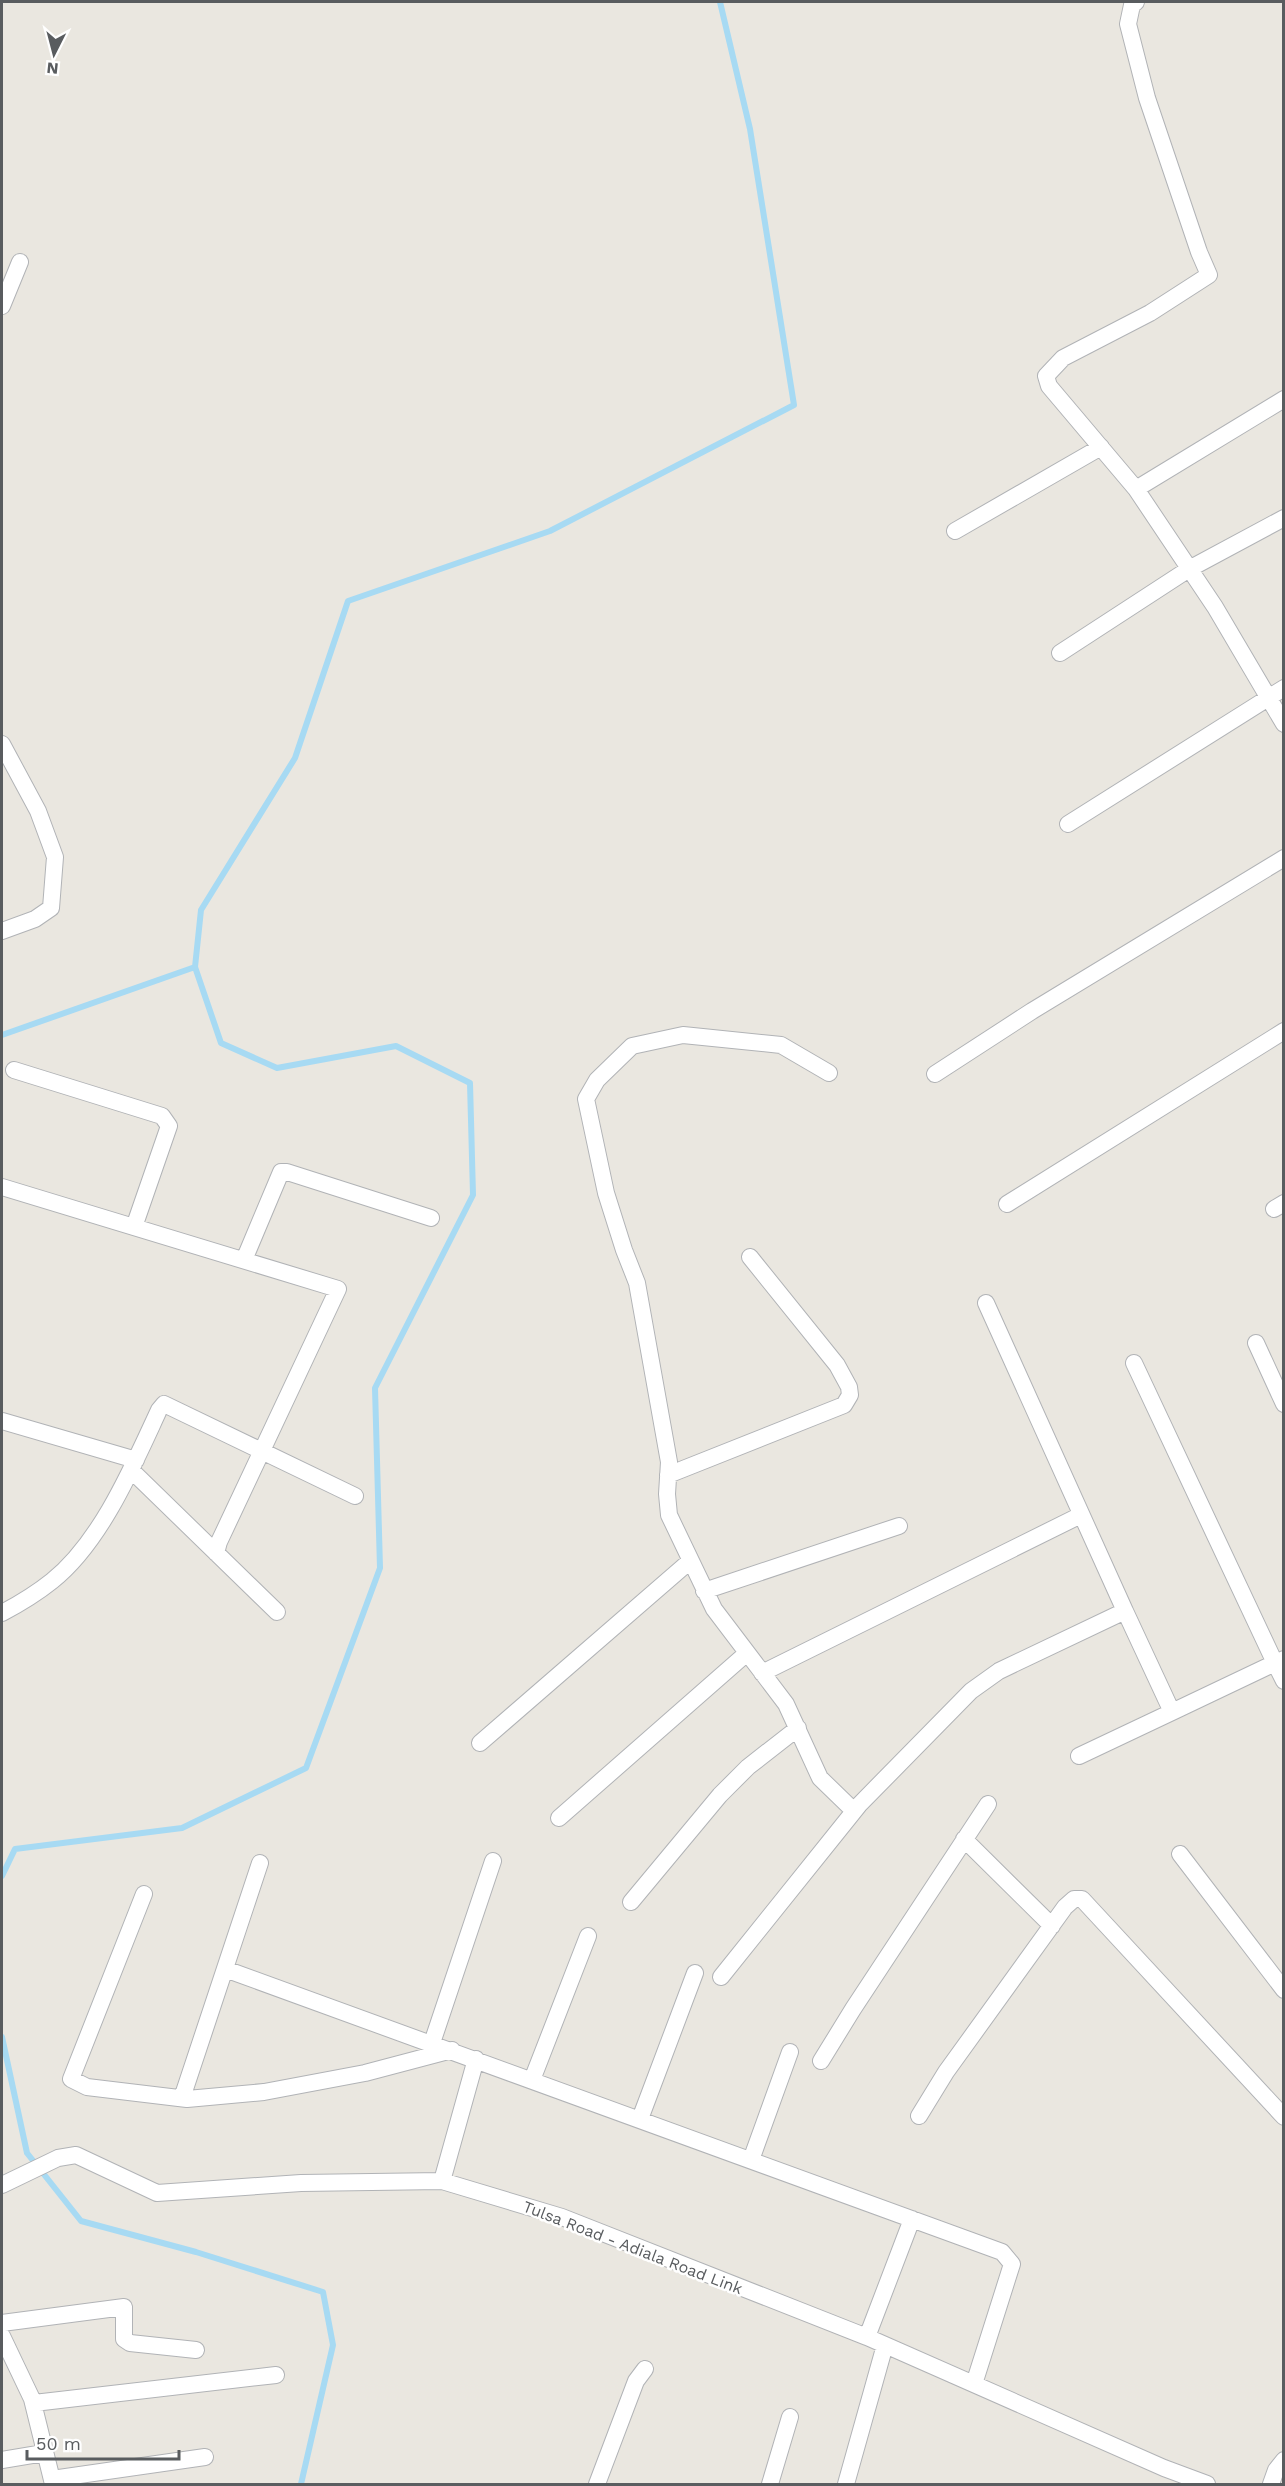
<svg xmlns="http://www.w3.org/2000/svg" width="1285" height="2486" viewBox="0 0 1285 2486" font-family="'Work Sans',sans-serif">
<rect width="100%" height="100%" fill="#eae7e0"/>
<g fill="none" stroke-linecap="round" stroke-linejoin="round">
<path stroke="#a7daf3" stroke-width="6" d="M2,1035l193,-68
M2,1876l13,-27 167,-21 124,-60 74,-200 -5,-180 98,-193 -3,-112 -74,-37 -119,22 -56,-25 -26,-76 6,-57 94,-152 53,-157 202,-70 244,-126 -44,-276 -30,-127
M2,2037l25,116 54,68 115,31 127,40 10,53 -32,139"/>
<defs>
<path id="street" d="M1136,2l-4,3 -4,19 19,74 52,154 10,23 -59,38 -87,45 -17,18 3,10 87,103 79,118 69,117
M2,306l18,-44
M1136,489l148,-90
M955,531l146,-84
M1060,653l129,-84 95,-51
M2,744l36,67 17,46 -4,51 -16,11 -33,12
M1068,824l216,-136
M14,1070l148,46 7,10 -35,101
M829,1073l-48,-28 -98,-10 -51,11 -35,34 -11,19 20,94 18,57 13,33 32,179 -2,32 2,21 45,94 72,95 34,74 34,33
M935,1074l97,-63 252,-153
M2,1187l336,102 -119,253 -3,11
M1007,1204l277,-173
M1274,1209l10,-6
M244,1260l37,-88h6l144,46
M986,1303l139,308
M1256,1343l28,61
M1134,1363l141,300 9,-4
M2,1421l134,39
M131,1470l146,142
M668,1475l176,-70 6,-10 -1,-8 -12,-22 -87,-108
M704,1591l195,-65
M2,1613c17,-9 35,-20 50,-32 49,-39 81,-115 107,-171l5,-6 191,92
M762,1673l319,-158
M480,1743l210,-182
M1079,1756l93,-44
M559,1818l188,-165
M964,1839l88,87
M1180,1854l104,136
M144,1894l-73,185 16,8 100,12 77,-7 101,-19 87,-23
M631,1902l89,-107 28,-28 50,-39
M225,1969l777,283 10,12 -38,120
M721,1977l138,-172 112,-114 28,-20 126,-60 47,101 103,-49 9,18
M432,2043l61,-182
M821,2061l32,-52 135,-205
M532,2080l56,-144
M182,2098l78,-235
M919,2116l27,-44 119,-165 9,-8h8l202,218
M640,2119l55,-146
M751,2160l39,-108
M442,2181l34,-122
M2,2185l56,-27 18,-3 81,38 144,-10 141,-2 120,36 305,120 297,131 43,16
M2,2323l122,-16v32l6,4 66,7
M2,2336l30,63 21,85
M867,2337l45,-118
M34,2403l242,-28
M2,2460l42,-7
M52,2479l153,-22
M597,2484l39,-103 9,-12
M770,2484l20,-67
M846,2484l39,-139
M1271,2484l5,-14 8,-10"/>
</defs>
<use href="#street" stroke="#b1b3b6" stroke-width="18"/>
<use href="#street" stroke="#fff" stroke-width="16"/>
</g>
<g text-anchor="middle" stroke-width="5" stroke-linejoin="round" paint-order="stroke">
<g font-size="16" fill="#595c5f" stroke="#fff">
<text transform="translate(633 2247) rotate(21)" y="6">Tulsa Road - Adiala Road Link</text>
</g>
</g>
<rect width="1285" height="2486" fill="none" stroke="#595c5f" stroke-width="6"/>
<g transform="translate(54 54) rotate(186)" stroke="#ffffff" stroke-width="4.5" paint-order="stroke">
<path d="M0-4.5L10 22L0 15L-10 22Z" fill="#595c5f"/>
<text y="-9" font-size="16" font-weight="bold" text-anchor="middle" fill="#595c5f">N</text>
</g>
<path d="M27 2450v9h152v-9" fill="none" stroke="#595c5f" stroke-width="3"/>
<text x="36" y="2450" font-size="18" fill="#595c5f" stroke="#ffffff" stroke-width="4.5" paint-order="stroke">50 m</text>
</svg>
